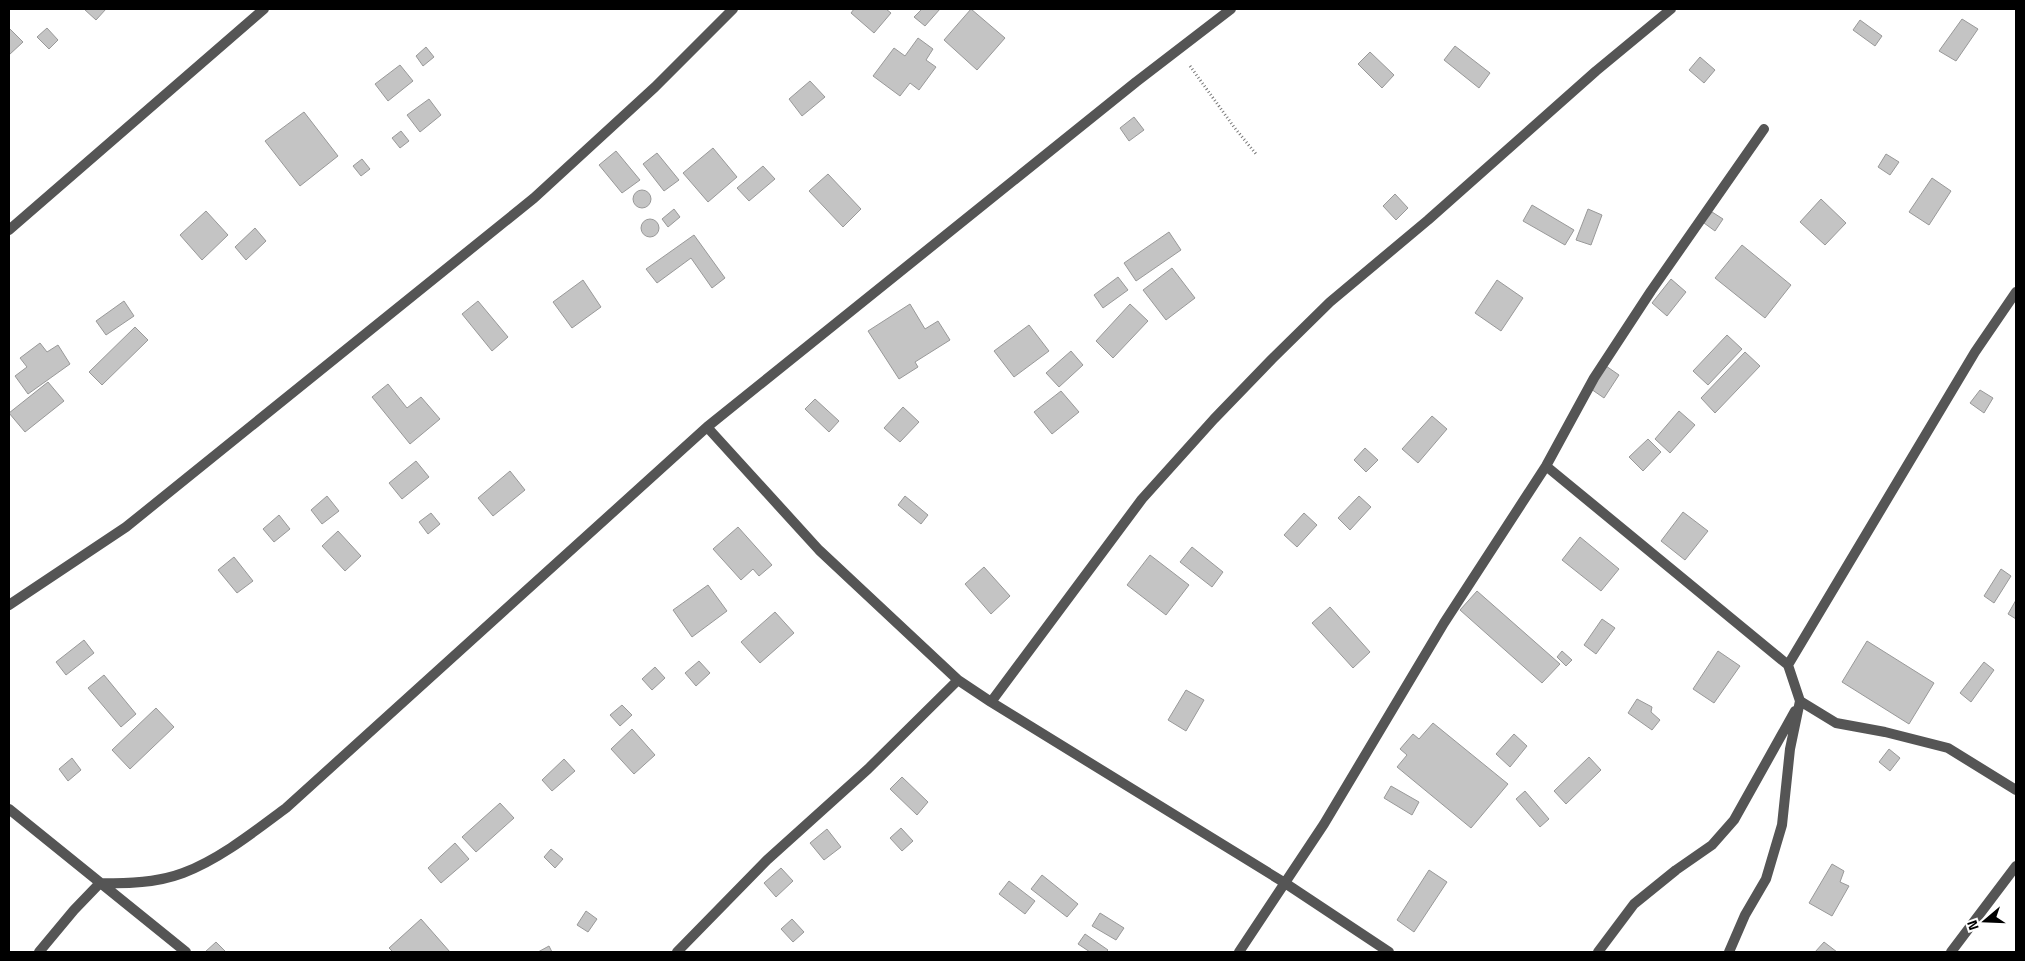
<svg xmlns="http://www.w3.org/2000/svg" width="2025" height="961" viewBox="0 0 2025 961" font-family="'Titillium Web',sans-serif">
<rect width="100%" height="100%" fill="#fff"/>
<path fill="#c4c4c4" stroke="#999" d="M84,9h22l-10,11z
M854,9h32l5,4 -17,20 -23,-20z
M922,9h18l-15,17 -11,-9z
M971,9l34,29 -28,32 -33,-30z
M1962,19l16,10 -22,32 -17,-10z
M1860,20l22,16 -7,10 -22,-16z
M47,28l11,12 -9,9 -12,-12z
M10,29l13,13 -14,13v-25z
M918,38l15,11 -7,11 10,7 -17,23 -9,-7 -10,13 -27,-20 21,-28 11,8z
M1455,46l35,27 -11,15 -35,-28z
M426,47l8,10 -11,9 -7,-10z
M1370,52l24,23 -12,13 -24,-24z
M1700,57l15,13 -11,13 -15,-13z
M400,65l13,16 -25,20 -13,-17z
M810,81l15,16 -23,19 -13,-17z
M429,99l12,16 -21,17 -13,-17z
M304,112l34,44 -38,30 -35,-45z
M1134,117l10,13 -15,11 -9,-13z
M401,131l8,10 -9,7 -8,-10z
M713,148l24,29 -29,25 -25,-29z
M616,151l24,29 -18,13 -23,-28z
M657,153l22,27 -15,11 -21,-27z
M1886,154l13,8 -9,13 -12,-8z
M362,159l8,10 -9,7 -8,-10z
M763,166l12,13 -26,22 -12,-13z
M828,174l33,35 -18,18 -34,-36z
M1932,178l19,13 -22,34 -20,-13z
M633 199a9 9 0 1 1 18 0a9 9 0 1 1-18 0Z
M1395,194l13,14 -12,12 -13,-14z
M1821,199l25,24 -21,22 -25,-23z
M1532,205l42,25 -9,15 -42,-24z
M674,209l6,8 -12,10 -6,-8z
M1588,209l14,6 -11,30 -15,-5z
M206,211l22,24 -26,25 -22,-25z
M1712,212l11,7 -8,12 -11,-8z
M641 228a9 9 0 1 1 18 0a9 9 0 1 1-18 0Z
M255,228l11,13 -20,19 -11,-13z
M1169,232l12,18 -45,31 -12,-18z
M694,235l31,43 -13,10 -21,-30 -34,25 -11,-14z
M1742,245l49,40 -26,33 -50,-40z
M1172,268l23,30 -29,22 -23,-30z
M1118,277l10,13 -25,18 -9,-13z
M1671,279l15,13 -19,24 -15,-13z
M583,280l18,27 -29,21 -19,-26z
M1497,280l26,18 -22,33 -26,-18z
M124,301l10,15 -28,19 -10,-14z
M478,301l30,36 -16,14 -30,-37z
M910,304l15,25 13,-8 12,19 -35,22 3,5 -19,12 -31,-48z
M1130,304l18,17 -35,37 -17,-17z
M1029,325l20,26 -35,26 -20,-26z
M135,327l13,13 -46,45 -13,-13z
M1727,335l15,14 -34,36 -15,-14z
M40,343l7,9 11,-7 12,19 -42,30 -13,-18 12,-9 -7,-9z
M1071,351l12,14 -24,22 -13,-14z
M1745,352l15,14 -45,47 -14,-15z
M1606,366l13,9 -15,23 -13,-9z
M48,382l16,19 -39,31 -16,-19z
M388,384l19,24 14,-11 19,22 -30,25 -38,-47z
M1980,390l13,8 -9,15 -14,-10z
M1061,391l18,21 -27,22 -18,-22z
M815,399l24,22 -10,11 -24,-23z
M903,407l16,15 -19,20 -16,-14z
M1679,411l16,14 -25,28 -15,-14z
M1432,416l15,13 -29,34 -16,-14z
M1648,439l13,13 -18,19 -14,-14z
M1365,448l13,12 -12,12 -12,-12z
M416,461l13,16 -27,22 -13,-16z
M510,471l15,19 -32,26 -15,-18z
M327,496l12,15 -17,13 -11,-14z
M905,496l23,19 -7,9 -23,-19z
M1359,496l12,11 -21,23 -12,-12z
M1683,512l25,19 -23,29 -24,-19z
M431,513l9,11 -12,10 -9,-12z
M1304,513l13,12 -20,22 -13,-12z
M279,515l11,14 -16,13 -11,-13z
M738,527l34,38 -13,11 -6,-7 -12,11 -28,-31z
M338,531l23,25 -16,15 -23,-25z
M1580,537l39,32 -18,22 -39,-31z
M1192,547l31,25 -11,15 -32,-25z
M1150,555l39,30 -23,30 -39,-30z
M234,557l19,24 -16,12 -19,-23z
M984,567l26,29 -19,18 -26,-30z
M2001,569l10,7 -17,27 -10,-7z
M708,585l19,26 -35,26 -19,-27z
M1477,591l83,73 -18,19 -82,-73z
M2016,600v19l-8,-5z
M1330,607l40,45 -17,16 -41,-45z
M775,612l19,21 -34,30 -19,-21z
M1602,619l13,9 -19,26 -12,-9z
M84,640l10,13 -28,22 -10,-13z
M1867,641l67,42 -25,41 -67,-42z
M1562,651l10,9 -6,6 -9,-9z
M1718,651l22,15 -26,37 -21,-14z
M699,661l11,12 -14,13 -11,-13z
M1984,662l10,8 -23,32 -11,-9z
M655,667l10,11 -13,12 -10,-11z
M104,675l32,39 -15,13 -33,-39z
M1186,690l18,10 -18,31 -18,-11z
M1637,699l15,8 -1,5 9,8 -8,10 -24,-17z
M622,705l10,10 -12,11 -10,-11z
M156,708l18,19 -44,42 -18,-19z
M1433,723l75,61 -37,44 -74,-61 10,-12 -7,-6 13,-15 6,5z
M632,729l23,26 -21,19 -23,-25z
M1514,734l13,12 -17,21 -14,-13z
M1889,749l11,9 -10,13 -11,-9z
M1589,757l12,13 -35,34 -12,-13z
M72,758l9,12 -13,11 -9,-12z
M564,759l11,12 -23,20 -10,-11z
M902,777l26,25 -11,13 -27,-26z
M1391,786l28,16 -7,13 -28,-17z
M1525,791l24,28 -9,8 -24,-28z
M500,803l14,15 -38,34 -14,-15z
M901,828l12,13 -11,10 -12,-13z
M827,829l14,18 -17,13 -14,-17z
M455,843l14,16 -28,24 -13,-15z
M551,849l12,10 -8,9 -11,-11z
M1832,864l12,7 -4,11 9,4 -17,30 -23,-13z
M781,868l12,13 -17,16 -12,-14z
M1429,870l18,12 -33,50 -17,-12z
M1042,875l36,29 -11,13 -36,-28z
M1009,881l26,20 -10,13 -26,-20z
M586,911l11,8 -9,13 -11,-7z
M1100,913l24,15 -8,12 -24,-14z
M421,919l29,33h-57l-4,-4z
M792,919l12,13 -11,10 -12,-13z
M1085,934l23,16 -2,2h-16l-12,-8z
M216,942l10,10h-21z
M1824,942l13,10h-22z
M549,946l3,6h-14z"/>
<g fill="none" stroke-linecap="round" stroke-linejoin="round">
<path stroke="#777" stroke-width="3" stroke-dasharray="1 2.5" stroke-linecap="butt" d="M1190,66l44,61 22,27"/>
<path stroke="#555" stroke-width="10" d="M9,230l255,-221
M707,427l112,123 139,130 33,22 294,181 104,69
M1546,466l242,199
M9,605l117,-78 408,-329 121,-111 78,-78
M1800,701l36,22 49,9 63,16 68,42
M991,702l151,-203 72,-80 58,-60 58,-57 98,-82 168,-149 75,-62
M9,809l177,143
M39,952l35,-42 26,-27c28,1 56,0 83,-10 37,-14 72,-42 103,-65l421,-381 429,-345 95,-73
M677,952l90,-92 101,-91 90,-89
M1239,952l85,-128 120,-201 102,-157 48,-88 57,-87 113,-162
M1598,952l36,-48 42,-34 36,-25 22,-25 61,-109
M1729,952l16,-37 21,-36 16,-54 8,-76 10,-48 -12,-36 187,-313 41,-60
M1951,952l65,-86"/>
</g>
<rect width="2025" height="961" fill="none" stroke="#000000" stroke-width="20"/>
<g transform="translate(1985 921) rotate(251)" stroke="#ffffff" stroke-width="4" paint-order="stroke">
<path d="M0-4L9 19L0 12L-9 19Z" fill="#000000"/>
<text y="-8" font-size="14" font-weight="bold" text-anchor="middle" fill="#000000">N</text>
</g>
</svg>
